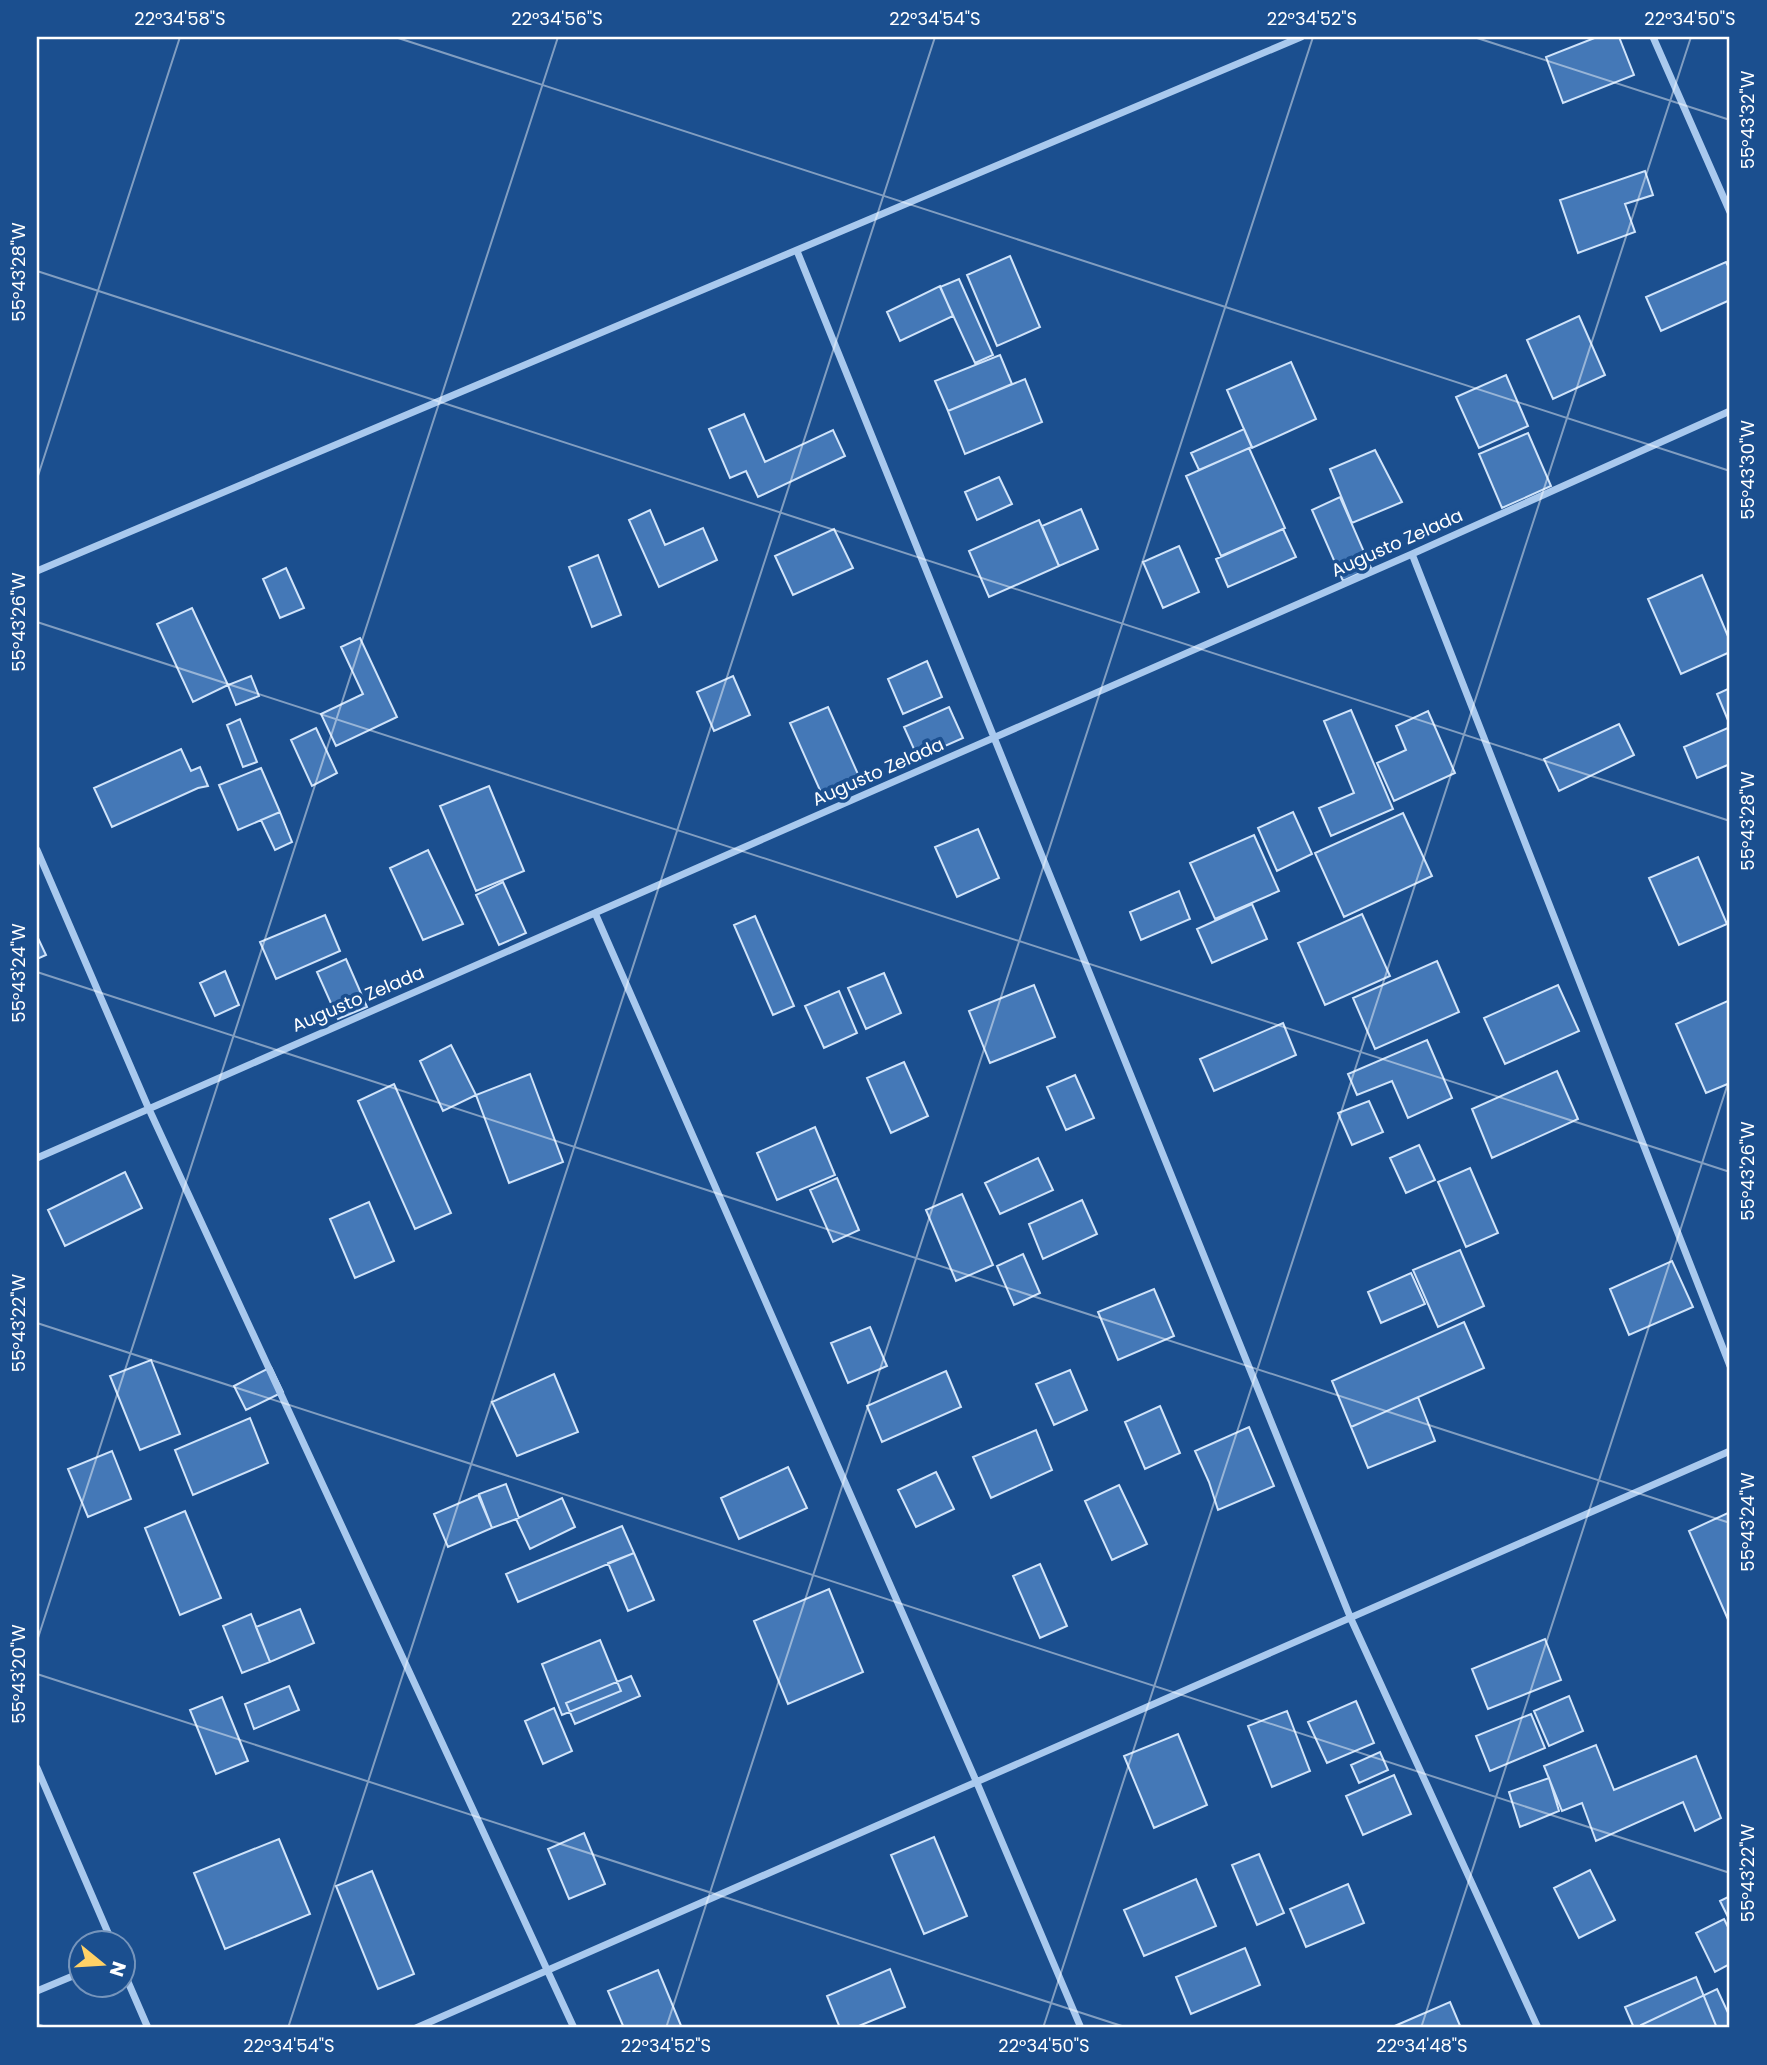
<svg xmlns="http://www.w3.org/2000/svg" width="1767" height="2065" viewBox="0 0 1767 2065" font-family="Poppins,sans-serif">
<rect width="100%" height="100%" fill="#1b4f8f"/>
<path fill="#4478b7" stroke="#cfe3fa" stroke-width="2" d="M1597,37h22l15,38 -71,28 -17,-46z
M1645,171l8,24 -28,9 10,28 -57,21 -18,-53z
M1010,256l30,71 -43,19 -30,-71z
M1726,262l4,8v30l-69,31 -15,-34z
M959,279l34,76 -18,8 -35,-76z
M940,286l13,30 -53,25 -13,-29z
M1579,316l26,59 -52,24 -26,-59z
M1000,355l12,29 -64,27 -13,-30z
M1291,362l25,57 -64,29 -25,-58z
M1506,375l22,51 -49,22 -23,-51z
M1025,379l17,43 -77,32 -17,-43z
M744,414l21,48 68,-32 12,26 -87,41 -12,-26 -16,7 -21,-49z
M1244,429l8,18 -53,23 -8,-17z
M1528,433l23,53 -49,22 -23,-54z
M1249,448l36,80 -64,28 -35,-80z
M1375,450l27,52 -50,21 -22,-54z
M999,477l13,27 -35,16 -12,-28z
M1340,497l31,71 -28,13 -31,-71z
M1081,509l17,40 -39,17 -17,-40z
M650,510l15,35 38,-17 14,32 -58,27 -30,-67z
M1039,520l20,46 -70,31 -20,-46z
M834,529l19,39 -60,27 -18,-39z
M1283,529l13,28 -68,30 -12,-28z
M1179,546l20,46 -36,16 -20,-46z
M598,555l23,60 -29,12 -23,-60z
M286,568l18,40 -24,10 -17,-39z
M1702,575l28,66v11l-49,22 -33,-75z
M192,608l36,77 -35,17 -36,-78z
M360,638l37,79 -61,29 -15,-32 42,-20 -22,-47z
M927,661l15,36 -39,17 -15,-35z
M251,676l8,20 -23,9 -8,-20z
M733,676l17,39 -36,16 -17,-39z
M1730,688v37l-13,-31z
M828,707l33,74 -38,16 -33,-74z
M949,707l14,31 -45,20 -14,-31z
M1351,710l42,99 -62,27 -12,-28 35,-15 -30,-72z
M1428,711l27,62 -61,28 -17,-38 29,-13 -10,-24z
M240,719l17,43 -14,5 -16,-42z
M1619,724l15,31 -75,36 -15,-32z
M1730,727v37l-33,14 -13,-31z
M316,728l21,45 -25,13 -21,-46z
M181,749l10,22 9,-4 8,19 -10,2 -86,39 -18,-39z
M261,768l19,44 -42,18 -19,-45z
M489,786l35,85 -48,20 -36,-85z
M280,812l12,30 -17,8 -14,-30z
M1293,812l19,42 -35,17 -19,-43z
M1403,813l29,63 -88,41 -29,-64z
M978,829l21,49 -42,19 -22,-50z
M1254,835l25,56 -64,28 -25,-56z
M428,850l35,74 -40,16 -33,-72z
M1698,857l29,67 -48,21 -30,-67z
M503,882l23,51 -27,12 -23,-50z
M1179,891l11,28 -49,21 -11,-28z
M1252,904l15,35 -55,24 -15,-34z
M1362,914l28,62 -65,29 -27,-62z
M325,915l15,36 -64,28 -16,-37z
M755,916l39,90 -21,9 -39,-90z
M37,936l9,19 -9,4z
M346,959l21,48 -29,12 -21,-47z
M1437,961l22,51 -84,37 -22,-51z
M225,971l14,34 -24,11 -15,-33z
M884,973l17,40 -35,16 -18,-41z
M1034,985l21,52 -65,26 -21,-52z
M1558,985l21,46 -74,33 -21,-46z
M839,991l18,42 -33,15 -19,-42z
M1730,1000v83l-24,10 -30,-69z
M1283,1023l13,32 -82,36 -14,-32z
M1427,1040l25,58 -44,20 -16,-37 -35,14 -9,-21z
M451,1045l25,50 -33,16 -23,-50z
M904,1062l24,54 -37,17 -24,-55z
M1557,1071l21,48 -86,39 -20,-49z
M530,1074l33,88 -54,21 -33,-88z
M1075,1075l19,43 -28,12 -19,-43z
M394,1084l57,129 -36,16 -57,-128z
M1369,1101l14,31 -31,13 -14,-32z
M815,1127l20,48 -58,25 -20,-47z
M1419,1145l16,35 -29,13 -16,-35z
M1038,1158l15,32 -53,24 -15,-31z
M1470,1168l28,65 -32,14 -28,-65z
M125,1172l17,36 -77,38 -17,-36z
M837,1178l22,52 -26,12 -23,-52z
M962,1194l31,71 -37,16 -30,-71z
M1082,1200l15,34 -54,25 -14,-35z
M369,1202l25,59 -39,17 -25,-59z
M1460,1250l24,56 -46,21 -25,-57z
M1023,1254l17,39 -26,12 -17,-39z
M1672,1261l21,46 -64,28 -19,-46z
M1411,1273l14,31 -44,19 -13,-31z
M1154,1289l20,47 -56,24 -20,-48z
M1464,1322l20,46 -133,59 -19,-46z
M870,1327l17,39 -39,17 -17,-40z
M151,1360l29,74 -40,16 -30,-74z
M271,1367l12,25 -37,18 -12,-24z
M1070,1370l17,40 -33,15 -18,-41z
M946,1371l15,36 -79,35 -15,-36z
M554,1374l24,58 -61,24 -25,-54z
M1418,1397l17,44 -67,27 -17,-41z
M1160,1406l20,47 -35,16 -20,-47z
M250,1418l18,45 -75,32 -18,-45z
M1249,1427l25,59 -56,24 -9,-28 -14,-31z
M1036,1430l16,40 -61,28 -18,-41z
M112,1451l19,48 -43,18 -20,-48z
M788,1467l19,41 -68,31 -18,-41z
M936,1472l18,37 -38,18 -18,-37z
M506,1484l13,34 -27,10 -13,-34z
M1119,1485l28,59 -35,16 -27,-59z
M478,1495l14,33 -44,19 -14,-33z
M562,1498l13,29 -45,22 -14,-30z
M185,1511l36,87 -41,17 -35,-87z
M1730,1512v112l-41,-93z
M622,1526l12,27 -116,49 -12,-28z
M634,1553l20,47 -26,11 -20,-48z
M1040,1564l27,62 -27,12 -27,-62z
M829,1589l34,83 -75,32 -34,-83z
M300,1609l14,34 -44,19 -14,-35z
M251,1614l19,48 -28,11 -19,-47z
M1545,1639l16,41 -73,29 -16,-40z
M600,1640l21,51 -59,24 -20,-51z
M631,1676l9,20 -65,28 -9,-21z
M289,1686l10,24 -45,19 -9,-25z
M1569,1696l14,35 -34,15 -15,-35z
M222,1697l26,64 -32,13 -26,-64z
M1356,1701l18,42 -47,20 -19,-41z
M554,1708l18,43 -29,13 -18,-43z
M1287,1711l23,60 -38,16 -24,-61z
M1531,1714l14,34 -55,23 -14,-35z
M1178,1734l29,71 -53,23 -30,-72z
M1596,1745l18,45 82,-34 25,62 -26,13 -12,-29 -87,39 -14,-38 -20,8 -18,-45z
M1380,1752l8,18 -29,13 -8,-18z
M1394,1775l17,39 -48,21 -17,-39z
M1549,1778l10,33 -39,16 -11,-35z
M584,1833l21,51 -36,15 -21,-50z
M934,1837l33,79 -43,18 -33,-79z
M279,1839l31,75 -85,35 -31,-76z
M1259,1854l25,59 -27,12 -25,-60z
M1590,1870l25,50 -36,18 -25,-50z
M372,1871l42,103 -36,15 -42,-103z
M1196,1879l20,47 -72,30 -20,-46z
M1348,1884l16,39 -58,24 -16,-38z
M1730,1896v25l-10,-20z
M1724,1919l6,12v33l-15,8 -19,-39z
M1245,1948l15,37 -69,29 -15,-37z
M890,1969l15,38 -51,21h-14l-13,-32z
M658,1970l24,58h-58l-16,-37z
M1696,1977l21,51h-83l-9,-21z
M1717,1989l13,28v11h-88l-1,-3z
M1450,2002l11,26h-71z"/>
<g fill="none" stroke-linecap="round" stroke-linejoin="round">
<path stroke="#a9c9ee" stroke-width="7" d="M1653,37l77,175
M797,251l554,1368 187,409
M1412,554l318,812
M37,571l1264,-534
M37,850l111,257 426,921
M595,913l382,870 104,245
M37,1158l1375,-604 318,-143
M37,1768l75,174
M122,1968l26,60
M37,1991l43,-18
M416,2028l1314,-577"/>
</g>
<path fill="none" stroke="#fff" stroke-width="2" stroke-opacity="0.45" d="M395,37l1335,434M1474,37l256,83M37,271l1693,550M37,479l143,-442M37,622l1693,550M37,972l1693,551M37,1323l1693,550M37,1641l521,-1604M37,1674l1091,354M37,2024l12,4M288,2028l647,-1991M666,2028l647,-1991M1043,2028l648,-1991M1421,2028l309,-951"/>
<g text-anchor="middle" stroke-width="7" stroke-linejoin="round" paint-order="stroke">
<g font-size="18" fill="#fff" stroke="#1b4f8f">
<text transform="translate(1397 543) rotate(-24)" y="6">Augusto Zelada</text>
<text transform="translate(878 772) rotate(-24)" y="6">Augusto Zelada</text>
<text transform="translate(358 999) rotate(-23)" y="6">Augusto Zelada</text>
</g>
</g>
<rect width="1767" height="2065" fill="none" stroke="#1b4f8f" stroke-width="77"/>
<g transform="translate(102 1964) rotate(108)"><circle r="33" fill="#1b4f8f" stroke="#7695bc" stroke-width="2"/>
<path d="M0-5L12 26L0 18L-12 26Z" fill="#ffd166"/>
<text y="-10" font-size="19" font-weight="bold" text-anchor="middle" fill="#ffffff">N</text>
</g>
<rect x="38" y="38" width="1690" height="1988" fill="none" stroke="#fff" stroke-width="2.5"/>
<g font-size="18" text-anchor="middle" fill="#fff">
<text x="180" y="25">22°34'58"S</text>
<text x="557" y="25">22°34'56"S</text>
<text x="935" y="25">22°34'54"S</text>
<text x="1312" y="25">22°34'52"S</text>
<text x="1690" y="25">22°34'50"S</text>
<text transform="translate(1748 120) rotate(-90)" y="6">55°43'32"W</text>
<text transform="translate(19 272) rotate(-90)" y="6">55°43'28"W</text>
<text transform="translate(1748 470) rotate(-90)" y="6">55°43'30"W</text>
<text transform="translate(19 622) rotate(-90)" y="6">55°43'26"W</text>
<text transform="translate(1748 821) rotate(-90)" y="6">55°43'28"W</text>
<text transform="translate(19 973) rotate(-90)" y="6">55°43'24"W</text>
<text transform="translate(1748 1171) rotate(-90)" y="6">55°43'26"W</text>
<text transform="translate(19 1323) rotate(-90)" y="6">55°43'22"W</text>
<text transform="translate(1748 1522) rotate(-90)" y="6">55°43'24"W</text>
<text transform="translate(19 1674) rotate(-90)" y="6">55°43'20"W</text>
<text transform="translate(1748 1873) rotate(-90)" y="6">55°43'22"W</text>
<text x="289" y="2052">22°34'54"S</text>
<text x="666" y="2052">22°34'52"S</text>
<text x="1044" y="2052">22°34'50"S</text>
<text x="1422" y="2052">22°34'48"S</text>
</g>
</svg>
